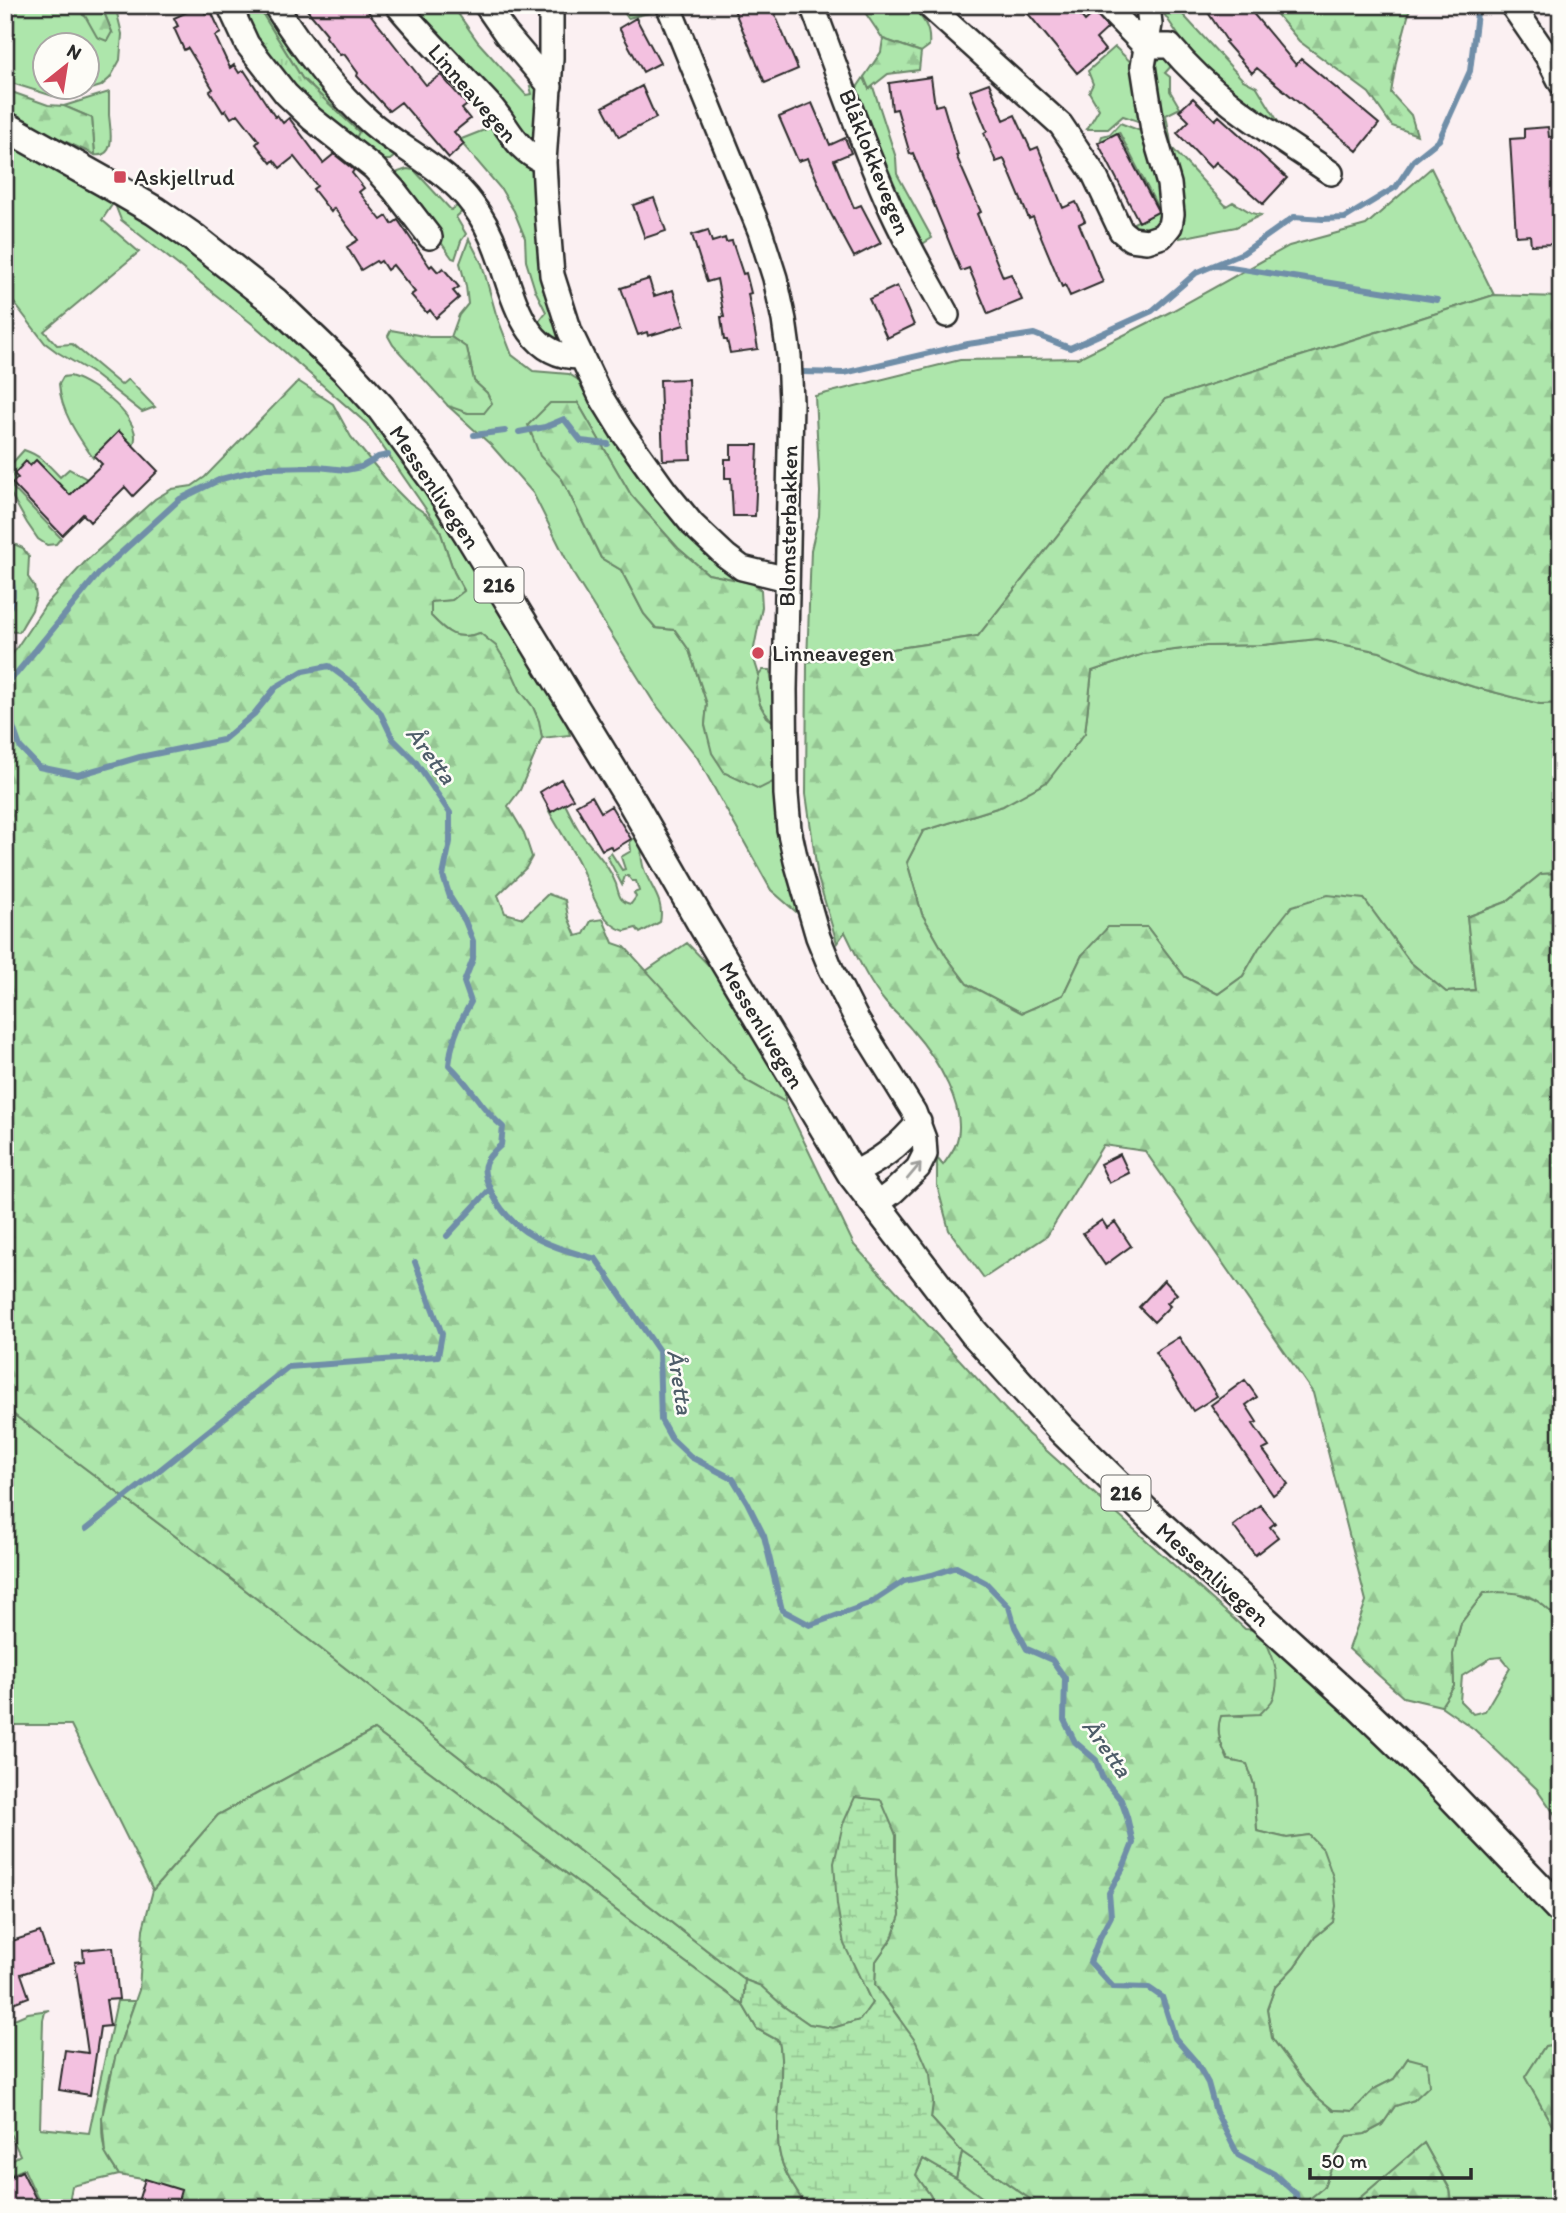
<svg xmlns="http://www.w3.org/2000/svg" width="1566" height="2213" viewBox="0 0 1566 2213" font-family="Itim,sans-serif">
<defs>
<pattern id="forest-firs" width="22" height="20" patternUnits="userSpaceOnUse" patternTransform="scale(1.75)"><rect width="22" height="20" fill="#ade6ab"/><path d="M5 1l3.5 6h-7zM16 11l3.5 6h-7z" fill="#95c593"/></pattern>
<pattern id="wetland-marsh" width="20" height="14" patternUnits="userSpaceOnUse" patternTransform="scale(1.75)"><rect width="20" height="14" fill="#ade6ab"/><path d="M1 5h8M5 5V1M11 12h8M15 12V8" fill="none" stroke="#95c593"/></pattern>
<pattern id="park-tufts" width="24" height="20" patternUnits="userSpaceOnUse" patternTransform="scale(1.75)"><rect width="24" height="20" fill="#ade6ab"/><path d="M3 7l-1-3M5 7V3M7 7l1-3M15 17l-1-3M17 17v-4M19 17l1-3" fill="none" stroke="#95c593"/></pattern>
<pattern id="water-waves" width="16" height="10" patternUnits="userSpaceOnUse" patternTransform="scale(1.75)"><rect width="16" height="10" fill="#9ed0fb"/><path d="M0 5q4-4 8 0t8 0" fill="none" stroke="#88b3d7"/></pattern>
</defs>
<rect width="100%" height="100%" fill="#fbf0f2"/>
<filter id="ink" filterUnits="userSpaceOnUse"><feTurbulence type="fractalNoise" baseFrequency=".0143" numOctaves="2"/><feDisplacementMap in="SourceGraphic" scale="14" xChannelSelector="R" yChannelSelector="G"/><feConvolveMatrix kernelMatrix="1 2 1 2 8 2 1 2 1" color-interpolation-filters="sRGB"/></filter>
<g filter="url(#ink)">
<path fill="#ade6ab" stroke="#6c886b" stroke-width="2" fill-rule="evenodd" d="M9,5h70l4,10 29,17 -11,-27h14l7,29 -2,26 -10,18 -9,8 -23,7 -25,3 -48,-15v-66zM46,46h42v42h-42z
M257,5h13l126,150 -6,5h-16l-21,-16 5,-13 -56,-53z
M418,5h34l26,37 48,53 6,-1 -2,-8h8v66l-124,-135z
M860,5h50c13,13 21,22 19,41l-8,6 -38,-13z
M1158,5h16l69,75 14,7 25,41 -51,-34 -33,-30z
M1115,47l23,22 6,54 -21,-7 -15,13h-21l12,-20 -10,-17 4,-8 -5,-13z
M1164,58l10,5 -9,10 5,4v14l10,17 -14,7 6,33 54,58 7,-4 19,11 9,2 -25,12 -56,11c2,-15 5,-29 2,-44 -5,-29 -39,-109 -24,-134z
M864,77l5,12 4,-2 23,71 1,16 35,64 -16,10 -58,-142 -2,-17z
M109,92c0,7 0,15 0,23 1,13 8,43 -14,40l-3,-37 -28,-12z
M1120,123l26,10 19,58 -5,32 -12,12 -20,-9 31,-16 -40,-78 -19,10 2,-6 8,-2z
M492,127l45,45 25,161 -4,10 -22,-18 10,-13 -11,-22 -9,-29 -1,-23 -11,-27 -13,-22 -42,-49z
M5,140l87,48 81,48 60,44 82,73 78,89 22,29 141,233 11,20 3,11 -28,3c-2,-11 -4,-22 -10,-32 -4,-6 -10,-11 -13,-18 -11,-22 -20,-39 -39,-55 -24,8 -33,0 -49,-17v-15l21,-1 12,-10 -10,-18 -15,-44 -72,-104 -112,-98 -134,-106 -7,-18 -12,18 37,32 -95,79 13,14 15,-1 49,41 7,-6 27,28 -13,5 -51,-40 -34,-20 -12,-9 -40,-52z
M1431,168l63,127 -329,104 -187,237 -171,26 4,-112 8,-34 1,-24 -5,-96 145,-36 118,-2 92,-46 119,-66 77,-21z
M407,169l7,1 37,40 11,-7 3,6 -9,8 10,17 -5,7 -6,18 -3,-1 -57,-81 3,-5z
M469,239l13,25 14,50 16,41 21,16 36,3 14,9 178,207 -10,-7 -43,-9 -30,-26 -47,-53 -53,-92 -16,76 39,79 20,12 23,44 12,14 19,2 14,20 18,54 -2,21 70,56c1,51 9,89 27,136l-31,-27 -74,-133 -44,-56 -79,-126 -41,-82 -42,-48 -44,-40 21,8h16l3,-20 -13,-12 -7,-33 -16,-11 8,-22 9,-11 -2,-18 -6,-23z
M70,376c22,6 79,45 62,72l-13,-14 -26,24c-16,-23 -32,-46 -34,-74l4,-7z
M24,450c16,5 25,15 36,27l9,-8 18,10 -18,17 -44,-32 -12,12 4,5 -5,6 49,51 -5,6 -9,1 -9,-6 -11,-16 -19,-34c-6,-20 4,-25 16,-39z
M1317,639l63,13 41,18 53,17 66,17 21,-1v170l-20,1 -35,28 -39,15 8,73 -29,2 -36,-30 -46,-63 -105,49 -16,28 -25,18 -33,-17 -38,-50 -65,28 -19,40 -41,18 -55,-29 -21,-28 -24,-42 -15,-52 16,-31 80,-25 82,-73 7,-62 51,-17 63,-8 57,-1z
M763,670h7l7,44 -1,10c-15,-12 -29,-37 -13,-54z
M564,802c5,10 10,21 16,30 13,18 28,31 36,52 3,10 3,18 15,20l5,-7 -2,-4 5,-2 -3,-10h-4l-4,-5h-3l-3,9 -15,-29 4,-3 11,17 3,-1 -4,-12 10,-6 -1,-9 5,-5 -6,-15 14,20c-9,36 24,49 17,80l-20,11 -4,-5 -11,3c-28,-7 -36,-50 -48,-72 -9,-16 -19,-31 -28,-48z
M687,943l35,36 39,65 24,48v10l-38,-21 -101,-110z
M5,1408l202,152 538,420 -2,25 -369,-275 -156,85 -65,75 -82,-165h-66z
M1511,1591l31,11 19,21v200l-24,-34 -63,-60 -33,-23 13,-20 -1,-32 8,-31 23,-30zM1501,1657l9,11 -25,43 -12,3 -13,-13 2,-25 29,-18z
M1259,1630l224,212 78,85v117l-16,2 -20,31 27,48 7,51 -5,32h-101l-3,-19 -26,-46 -76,65h-50l26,-21 13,-35 10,-16 18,-2 17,-9 13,-19 19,-6 -6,-42 -14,21 -20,10 -21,22 -20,-1 -16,-13 -15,-18 -30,-41 -5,-29 8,-22 19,-20 21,-30 18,-15 -24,-87 -22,3 -30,-7 -3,-46 -7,-21 -19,-4c-7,-15 -13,-28 -7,-45l22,1z
M117,2001h18c-14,41 -42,107 -30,150 2,8 10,17 14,24l-47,11 -4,22h-26l-18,-39 -19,8v-13l15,-9 -15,-32v-100l23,-10 21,-3 -4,2 -2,8 -3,108 49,5z
M962,2152l81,56h-47l-40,-30z"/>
<path fill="url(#forest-firs)" stroke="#6c886b" stroke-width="2" d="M79,5h22l11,27 -5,9 -10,-4z
M619,5h35l2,6 -28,7z
M1269,5h142l-15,57 -5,31 20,22 6,20 -25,-9 -23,-33 -70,-52z
M883,39l38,13 -2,18 -31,4 -19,15 -5,-12 17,-25z
M9,91l39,14 16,1 28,12 3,37 -42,-19 -48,-26v-17z
M1494,295l67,2v406l-21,1 -66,-17 -53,-17 -41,-18 -63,-13 -54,6 -57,1 -63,8 -51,17 -7,62 -38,49 -44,24 -80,25 -16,31 15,52 24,42 21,28 55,29 41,-18 19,-40 26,-28h39l38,50 33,17 25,-18 16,-28 33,-42 36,-11 36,4 46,63 36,30 29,-2 -8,-73 39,-15 35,-28 20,-1v750c-25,-29 -39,-33 -77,-30l-23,30 -8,31 1,32 -13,20 -38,-9 -54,-48 17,-48 -53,-208 -168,-242 -42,-6 -56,91 -63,42 -35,-48 -12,-45v-27l6,7c4,-6 9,-12 12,-19 16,-35 -20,-90 -43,-116 -8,-10 -18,-18 -26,-27 -18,-21 -29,-47 -41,-71l-8,11 -19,-65 -12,-84 1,-132 171,-26 187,-237z
M391,330l38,7h22l16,11 7,33 13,12 5,10 -8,10h-16l-20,-7 -55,-61 -5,-9z
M298,381l35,23 18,33 39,47 16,16 20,14 13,14 15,44 10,19 -12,9 -21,2v14c16,17 25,25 49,17l16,13 16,26 8,18 13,17 6,14 3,17 -22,52 -12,16 16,27 8,24 -6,11 -28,27 7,18 18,5 25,-24 17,6 3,17 8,19 8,-2 7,-13 12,-2 10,24 12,4 122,134 38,21 69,143 174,189 217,195 14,1c12,19 25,48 13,71 -3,4 -8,9 -12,13l-39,2c-6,16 0,29 7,44l19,4 7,21 3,46 30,7 22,-3 14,14 10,28 3,29 -3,16 -18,15 -21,30 -19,20 -8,22 5,29 30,41 15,18 16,13 20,1 21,-22 20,-10 14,-21 19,5 2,23 -15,14 -19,6 -13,19 -17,9 -18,2 -10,17 -13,34 -26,21h-255l-81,-56 -31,-34 2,-16 -34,-84 -24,-33 1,-24 16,-23 8,-23 -4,-40 -37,99 13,29 -12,17 -27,8 -24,-4 -26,-18 -22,-20 -16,-6 -538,-420 -202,-152v-743l41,-61 39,-42 70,-63 17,-10 20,-3 13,-9z
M550,403h28l53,92 47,53 30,26 44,9 9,7 1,17 -8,41v11l5,16 -3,13 4,17 7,12 9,7 -1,57 -16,8 -34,-16 -13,-20 -7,-28 2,-21 -18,-54 -14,-20 -19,-2 -12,-14 -23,-44 -20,-12 -39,-79 -22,-23 -12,-31z
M5,540l18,8 6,9 -1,20 6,9 2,10 -4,14 -13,22 -14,-1z
M374,1730l369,275 14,24 22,12c7,36 -5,72 0,109 3,21 17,41 29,58h-635l-31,-29 -23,-4 -14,-22 -3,-36 13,-59 24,-68 4,-61 10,-39 65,-75z
M1561,2044v164h-7l5,-32 -7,-51 -27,-48 20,-31z
M1424,2143l26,47 3,18h-105z
M923,2159l33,19 40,30h-60l-6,-13 -14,-20z"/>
<path fill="url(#wetland-marsh)" stroke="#6c886b" stroke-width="2" d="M855,1797l26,3 15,35v40l4,40 -8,23 -16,23 -1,24 41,57 14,32 3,28 -2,16 31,34 -6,26 -33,-19 -7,16 14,20 6,13h-128c-12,-17 -26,-37 -29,-58 -5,-37 7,-73 0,-109l-22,-12 -14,-24 2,-25 16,6 22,20 26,18 24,4 27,-8 12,-17 -28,-59 -7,-39 -3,-42 9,-39z"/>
<path fill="url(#park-tufts)" stroke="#6c886b" stroke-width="2" d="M235,5h22l45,73 57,54 -6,12 -68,-58z"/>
<path fill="url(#water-waves)" stroke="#708ea8" stroke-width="2" d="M5,557c9,21 17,41 0,61z"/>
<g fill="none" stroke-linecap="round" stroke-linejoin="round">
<path stroke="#708ea8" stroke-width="6" d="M1218,265l219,35
M802,372l42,1 124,-29 66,-10 36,14 82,-37 44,-38 47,-20 51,-36 29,2 22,-1 51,-31 18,-27 25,-20 31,-69 8,-66
M519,432l26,-5 19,-8 17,22 27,3
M474,435l31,-4
M5,684l11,-10 83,-101 81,-74 41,-20 44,-11 53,-1 28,3 15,-3 17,-10 10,-2
M5,704l15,43 19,20 39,8 62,-18 83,-17 31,-26 22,-27 27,-16 26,-5 27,20 24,26 13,27 22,22 35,52v29l-7,34 7,21 15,24 8,20v18l-9,23 7,20c-12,20 -20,40 -22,63 22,20 31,43 54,62l-2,18c-19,17 -21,22 -10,46 21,45 61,56 105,68l63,92 2,69 10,18 20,19 42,22 14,23 17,34 18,74 28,15 59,-21 35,-23 28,-6 24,-8 30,16 23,24 6,20 12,22 25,11 13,18 -1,42 11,22 21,18 6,17 19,23 6,17 6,26 -10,25 -14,25 2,23 -12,23 -9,23 23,25 36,1 13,9 13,41 21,24 12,21 8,29 22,43 36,19 22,20 2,14
M447,1236l43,-47
M86,1529l202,-162 150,-11 4,-22 -27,-72"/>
</g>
<path fill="#f3c1e0" stroke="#2b2b2b" stroke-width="2" d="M202,5l3,8 6,-2 10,22 -6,3 15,32 4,-3 5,8 5,-3 31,47 2,-2 6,8 6,-5 34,45 11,-9 20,16 -2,3 12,15 -5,4 22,28 6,-4 5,8 6,-4 32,47 2,-2 6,7 5,-4 16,19 -6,4 6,7 -23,20 -6,-8 -3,3 -16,-18 4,-3 -22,-27 -6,5 -6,-9 -3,2 -2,-2 -15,9 -14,-23 11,-7 -24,-32 -3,4 -18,-23 4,-3 -23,-29 -14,11 -6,-8 -3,3 -15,-19 3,-3 -21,-27 -7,4 -5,-8 -3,2 -13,-21 3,-2 -25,-41 -4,2 -10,-22 4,-2 -4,-8z
M303,5h60l63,80 15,-10 26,30 -5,4 8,10 -16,13 10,12 -15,14 -48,-56 -12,9 -32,-35 1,-3 -14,-19 -4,1 -14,-18 1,-3z
M732,5h39l27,64 -33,14z
M1021,5h51l13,16 9,-8 14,15 -12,11 9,11 -28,23z
M1203,5h43l50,60 5,-6 78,65 -22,27 -100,-83 -5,5 -27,-31 2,-1z
M636,18l24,45 -17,9 -24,-44z
M931,77l4,29 8,-2 15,51h-2l25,57 -4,2 26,63 8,-3 11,26 -34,14 -19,-46 -8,3 -48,-118 -3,1 -13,-45 -5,1 -3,-27z
M989,83l15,37 11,-5 16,35 7,-3 25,61 13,-6 9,19 -6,3 24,58 -33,14 -5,-11 -3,2 -29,-70 -4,2 -25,-60 -8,3 -12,-29 3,-2 -17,-41z
M642,86l14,32 -37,19 -16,-30z
M1193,98l22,22 4,-4 68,62 -24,26 -47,-42 -5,6 -34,-35 12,-12 -10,-10z
M812,103l18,42 15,-7 6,15 -17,7 20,48 7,-3 20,38 -27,14 -24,-45 -22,-54 -10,3 -19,-44z
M1548,127l1,10 12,-1v98h-7v10l-23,1 -1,-10 -14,1 -6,-97 14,-1v-9z
M1117,133l40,76 1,3 -19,10 -41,-79z
M654,198l12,33 -21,7 -12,-33z
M708,230l4,12 13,-4 1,4 6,-1 11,33 3,-1 5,20 -3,1 10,55 -28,4 -3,-13h-3l-3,-23h3l-7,-38 -10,3 -15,-47z
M649,279l5,17 19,-6 11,35 -36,11 -1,-4 -9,3 -17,-47z
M897,286l17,39 -27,13 -18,-39z
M688,379l3,80 -28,1 -3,-80z
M119,431l39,40 -25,25 -8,-9 -35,35 -7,-8 -21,21 -50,-52 6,-5 -4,-4 12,-13 4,5 6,-6 34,35 32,-31 -8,-8z
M731,445h27l-3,71h-22l-2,-38h-6v-19h6z
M561,779l12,20 -22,13 -11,-20z
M592,796l9,16 10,-6 20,33 -18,11 -3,-4 -8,4 -26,-45z
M1120,1154l9,19 -20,10 -9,-19z
M1102,1220l5,8 8,-6 16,24 -26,19 -22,-32z
M1164,1280l13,14 -10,9 3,3 -16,16 -15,-15z
M1179,1337l38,59 -24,15 -38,-59z
M1245,1380l12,17 -11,8 11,17 -4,2 16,23 -6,3 25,34 -15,11 -62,-90z
M1260,1505l15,18 -5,4 8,10 -23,18 -22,-29z
M40,1932l11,32 -30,10 8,23 -19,7 -1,-3 -4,1v-64h2l2,4z
M113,1947l6,52 -13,1 4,26 -10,1 -10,68 -31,-5 6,-40 23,3 -13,-91 9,-1 -1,-11z
M22,2171l14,28 -19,9h-5l-7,-15v-14z
M145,2179l36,11 -5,18h-40z"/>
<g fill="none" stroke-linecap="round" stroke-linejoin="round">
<defs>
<path id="minor" d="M229,5l18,39 39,50 26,25 62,49 20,22 36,47
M275,5c26,41 57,83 94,116 32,29 77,47 103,83 11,14 19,30 25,47 17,44 26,108 85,106
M397,5c29,35 61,66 92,99 21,23 24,44 55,58
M486,5l20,29 44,52
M551,5v53l-7,104 2,38 6,75 18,57 31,65 21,34 43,60 28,34 33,31 16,12 45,11
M668,5l92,226 15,47 9,42 5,36 2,46 -6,288 1,104 3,35 7,32 22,76 13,32 26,51 57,92 10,27 1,15 -7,14 -24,23 -20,15
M812,5c27,69 49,139 80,206 16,35 36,69 55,104
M928,5l133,120 33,49 27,57 10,8 16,2 15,-5 8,-10 2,-12 -3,-30 -16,-54 -10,-64 7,-42 -2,-19
M1105,5l40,41h25c46,55 102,87 161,127
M1512,5l35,51 14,27
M852,1174c29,-14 46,-27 67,-52"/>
<path id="major" d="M5,126l100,56 50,29 39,27 81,64 72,69 34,37 56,76 31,49 164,269 69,120 151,252 122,159 88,97 89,87 208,189 81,78 121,126"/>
</defs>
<use href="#minor" stroke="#2b2b2b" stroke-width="28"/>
<use href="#major" stroke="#2b2b2b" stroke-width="33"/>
<use href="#minor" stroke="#fdfcf7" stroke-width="23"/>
<use href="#major" stroke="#fdfcf7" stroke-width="28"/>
</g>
<defs><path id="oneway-shaft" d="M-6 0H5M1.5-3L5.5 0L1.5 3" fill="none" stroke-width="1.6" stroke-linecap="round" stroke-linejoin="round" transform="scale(1.75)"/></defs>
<use stroke="#9e9e9b" href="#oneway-shaft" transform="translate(914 1171) rotate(-50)"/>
</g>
<g fill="#d1495b" stroke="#fdfcf7" stroke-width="2.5">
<rect x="113" y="170" width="14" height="14" rx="3.5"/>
<circle cx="758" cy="653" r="7"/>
</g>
<g text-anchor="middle" stroke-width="5" stroke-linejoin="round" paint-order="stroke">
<g fill="#fdfcf7" stroke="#6a6a68" stroke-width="2">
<rect x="474.5" y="567.5" width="49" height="35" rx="5"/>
<rect x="1101.5" y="1475.5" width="49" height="35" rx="5"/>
</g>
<g font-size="21" font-weight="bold" fill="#2b2b2b">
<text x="499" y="592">216</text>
<text x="1126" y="1500">216</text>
</g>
<g font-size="23" fill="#2b2b2b" stroke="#fdfcf7">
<text transform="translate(473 93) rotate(49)" y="8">Linneavegen</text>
<text transform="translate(875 162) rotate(68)" y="8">Blåklokkevegen</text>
<text transform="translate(435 487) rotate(56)" y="8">Messenlivegen</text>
<text transform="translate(788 526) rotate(-89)" y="8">Blomsterbakken</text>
<text transform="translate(762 1025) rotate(59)" y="8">Messenlivegen</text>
<text transform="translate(1213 1574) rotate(42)" y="8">Messenlivegen</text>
</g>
<g font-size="23" fill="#2b2b2b" stroke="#fdfcf7" text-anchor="start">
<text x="134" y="185">Askjellrud</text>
<text x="772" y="661">Linneavegen</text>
</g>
<g font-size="24" font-style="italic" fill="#4e5d69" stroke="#fdfcf7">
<text transform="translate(431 755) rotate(53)" y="8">Åretta</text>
<text transform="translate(680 1382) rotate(81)" y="8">Åretta</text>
<text transform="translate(1107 1748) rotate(54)" y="8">Åretta</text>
</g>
</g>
<rect width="1566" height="2213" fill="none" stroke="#fdfcf7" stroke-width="28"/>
<rect x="14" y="14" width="1538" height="2185" fill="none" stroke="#2b2b2b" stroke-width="2.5" filter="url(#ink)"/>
<g transform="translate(66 66) rotate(30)"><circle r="33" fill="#fdfcf7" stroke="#a9a8a5" stroke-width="2"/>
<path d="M0-5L12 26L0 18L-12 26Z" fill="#d1495b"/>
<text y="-10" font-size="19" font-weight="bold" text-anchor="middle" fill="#2b2b2b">N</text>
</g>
<path d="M1310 2168v10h161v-10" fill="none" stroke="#2b2b2b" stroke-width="3.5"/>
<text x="1321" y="2168" font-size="21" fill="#2b2b2b" stroke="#fdfcf7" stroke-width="5" paint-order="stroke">50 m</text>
</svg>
